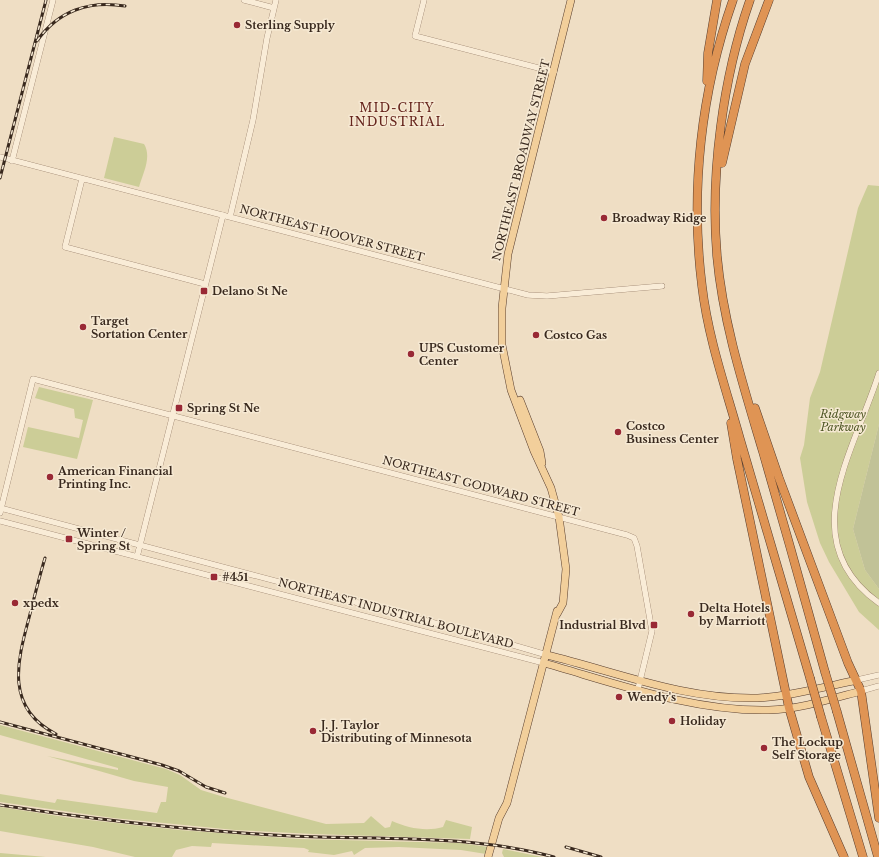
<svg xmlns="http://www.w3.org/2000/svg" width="879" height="857" viewBox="0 0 879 857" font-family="'Libre Baskerville',serif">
<rect width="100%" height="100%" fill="#efdec4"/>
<path fill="#cccd97" d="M114,137l30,7c8,13 -1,29 -5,43l-35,-9z
M868,185l11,1v238l-26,105 12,41 14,19v41l-20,-18 -30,-50 -9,-19 -13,-41 -7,-44 4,-13 6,-47 10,-26 38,-164z
M39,387l54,13 -16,59 -54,-12 5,-20 51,11 4,-18 -8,-2 -1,-9 -39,-11z
M0,725l166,44 14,6 21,15 23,7 102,27 38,-1 7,-7 14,12 5,-1 2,-6c16,7 34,11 51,6l3,-7 26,7 -2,12 -157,-5 -78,-4 -122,-12 -113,-16v-8l55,9 2,-4 100,14 4,-11h5l2,-15 -34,-6 -87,-25 71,14v-2l-118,-33z
M0,807l71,11 108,12 120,9 161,4 28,4 -2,7 -25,-4 -62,-3 -34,1 -11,7 -2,-4 -18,4 -26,-3 1,-2 -5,-2 -92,-5 -1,4 -19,-1 -16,4 -4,7h-37l-42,-10 -93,-16z
M503,849l39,8h-38l-2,-4z
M0,853l46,4h-46z"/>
<path fill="#c1c297" d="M879,424v165l-14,-19 -12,-41z"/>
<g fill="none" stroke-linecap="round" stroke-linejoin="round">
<defs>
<path id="minor" d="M244,0l30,8
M424,0l-9,36 139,36
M0,157l528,138 19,1 115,-10
M12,161l41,-161
M82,179l-17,68 140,37
M230,217l23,-97 14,-82 9,-38
M879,373c-24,77 -87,168 0,230
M0,508l457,121 90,26
M0,513l33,-134 594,156 7,3 3,8 15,85 -14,58
M0,521l544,142
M137,557l86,-342
M857,680l22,-5
M861,691l18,-5"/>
<path id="major" d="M520,400l20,51 2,12
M557,614l6,-11 3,-34 -7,-52 -8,-29 -17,-37 -23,-61 -9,-45v-37l6,-54 63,-254
M547,655c70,17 137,45 211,43 33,-2 66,-11 99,-18
M544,663c71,20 150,49 225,47 31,-1 62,-11 92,-19
M488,857l11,-39 8,-15 50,-192"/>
<path id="highway" d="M733,0c-32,91 -43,190 -31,286 6,52 24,103 38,153 23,80 47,159 70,239
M750,0c-27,77 -40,175 -33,256 6,67 27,132 46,196 21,73 42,147 62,220
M707,81l1,-28 9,-53
M722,163l23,-99 24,-64
M755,408l24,70 69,185 13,28 18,127
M731,423l6,36 52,249 20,69 35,80
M837,712l41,145
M821,717l42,140"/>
</defs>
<use href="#minor" stroke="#8a6f5a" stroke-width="6"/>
<use href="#major" stroke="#573d2e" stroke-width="8"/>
<use href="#highway" stroke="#573d2e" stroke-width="9"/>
<use href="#minor" stroke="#f9ecd7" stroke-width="5.5"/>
<use href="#major" stroke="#f2cf9b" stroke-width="7"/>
<use href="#highway" stroke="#df9454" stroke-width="8"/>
<defs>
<path id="rail" d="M37,41c21,-30 52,-41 88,-35
M0,178l46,-178
M45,558c-6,20 -11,40 -16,60 -12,44 -24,90 27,116
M0,722l162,43 17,6 27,16 19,6
M0,805c97,15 194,26 292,31 88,4 176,-2 262,21
M566,847l35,10"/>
</defs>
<use href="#rail" stroke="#39291e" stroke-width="3"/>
<use href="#rail" stroke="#f6e9d3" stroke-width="1.5" stroke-dasharray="4.5" stroke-linecap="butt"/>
<defs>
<path id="highway-bridge" d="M825,672l12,40
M810,678l11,39"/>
</defs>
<use href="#highway-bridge" stroke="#573d2e" stroke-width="9" stroke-linecap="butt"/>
<use href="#highway-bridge" stroke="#df9454" stroke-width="8"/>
</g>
<g fill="#992935" stroke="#f6e9d3" stroke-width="1.5">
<circle cx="237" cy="25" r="4"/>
<circle cx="604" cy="218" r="4"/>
<rect x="200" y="287" width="8" height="8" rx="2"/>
<circle cx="83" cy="327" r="4"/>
<circle cx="536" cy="335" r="4"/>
<circle cx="411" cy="354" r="4"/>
<rect x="175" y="404" width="8" height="8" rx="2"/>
<circle cx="618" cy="432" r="4"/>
<circle cx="50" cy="477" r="4"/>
<rect x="65" y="535" width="8" height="8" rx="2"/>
<rect x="210" y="573" width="8" height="8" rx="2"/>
<circle cx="15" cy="603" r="4"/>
<circle cx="691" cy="614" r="4"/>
<rect x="650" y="621" width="8" height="8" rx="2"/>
<circle cx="619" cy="697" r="4"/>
<circle cx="672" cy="721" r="4"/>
<circle cx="313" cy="731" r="4"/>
<circle cx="764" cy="748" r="4"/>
</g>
<g text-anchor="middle" stroke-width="3" stroke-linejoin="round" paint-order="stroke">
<g font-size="11" font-weight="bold" fill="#39291e" stroke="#f6e9d3" text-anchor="start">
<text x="245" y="29">Sterling Supply</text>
<text x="612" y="222">Broadway Ridge</text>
<text x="212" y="295">Delano St Ne</text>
<text x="91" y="325">Target<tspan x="91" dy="13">Sortation Center</tspan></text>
<text x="544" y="339">Costco Gas</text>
<text x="419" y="352">UPS Customer<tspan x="419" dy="13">Center</tspan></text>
<text x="187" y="412">Spring St Ne</text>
<text x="626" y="430">Costco<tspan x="626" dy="13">Business Center</tspan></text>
<text x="58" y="475">American Financial<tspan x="58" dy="13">Printing Inc.</tspan></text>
<text x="77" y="537">Winter /<tspan x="77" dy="13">Spring St</tspan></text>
<text x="222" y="581">#451</text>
<text x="23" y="607">xpedx</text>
<text x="699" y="612">Delta Hotels<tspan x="699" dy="13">by Marriott</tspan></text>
<text x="646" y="629" text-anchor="end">Industrial Blvd</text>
<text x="627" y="701">Wendy's</text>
<text x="680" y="725">Holiday</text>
<text x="321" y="729">J. J. Taylor<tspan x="321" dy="13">Distributing of Minnesota</tspan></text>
<text x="772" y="746">The Lockup<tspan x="772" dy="13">Self Storage</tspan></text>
</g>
<g font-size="11" fill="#39291e" stroke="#f6e9d3">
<text transform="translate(521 160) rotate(-76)" y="4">NORTHEAST BROADWAY STREET</text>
<text transform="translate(332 233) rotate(15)" y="4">NORTHEAST HOOVER STREET</text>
<text transform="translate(481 486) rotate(15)" y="4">NORTHEAST GODWARD STREET</text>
<text transform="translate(396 613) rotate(15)" y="4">NORTHEAST INDUSTRIAL BOULEVARD</text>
</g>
<g font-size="11" font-style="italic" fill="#4e5624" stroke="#f6e9d3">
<text x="843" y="418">Ridgway<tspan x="843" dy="13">Parkway</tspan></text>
</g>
<g font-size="12" letter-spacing="1" fill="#66251d" stroke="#f6e9d3">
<text x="397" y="112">MID-CITY<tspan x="397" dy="14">INDUSTRIAL</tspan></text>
</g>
</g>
</svg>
